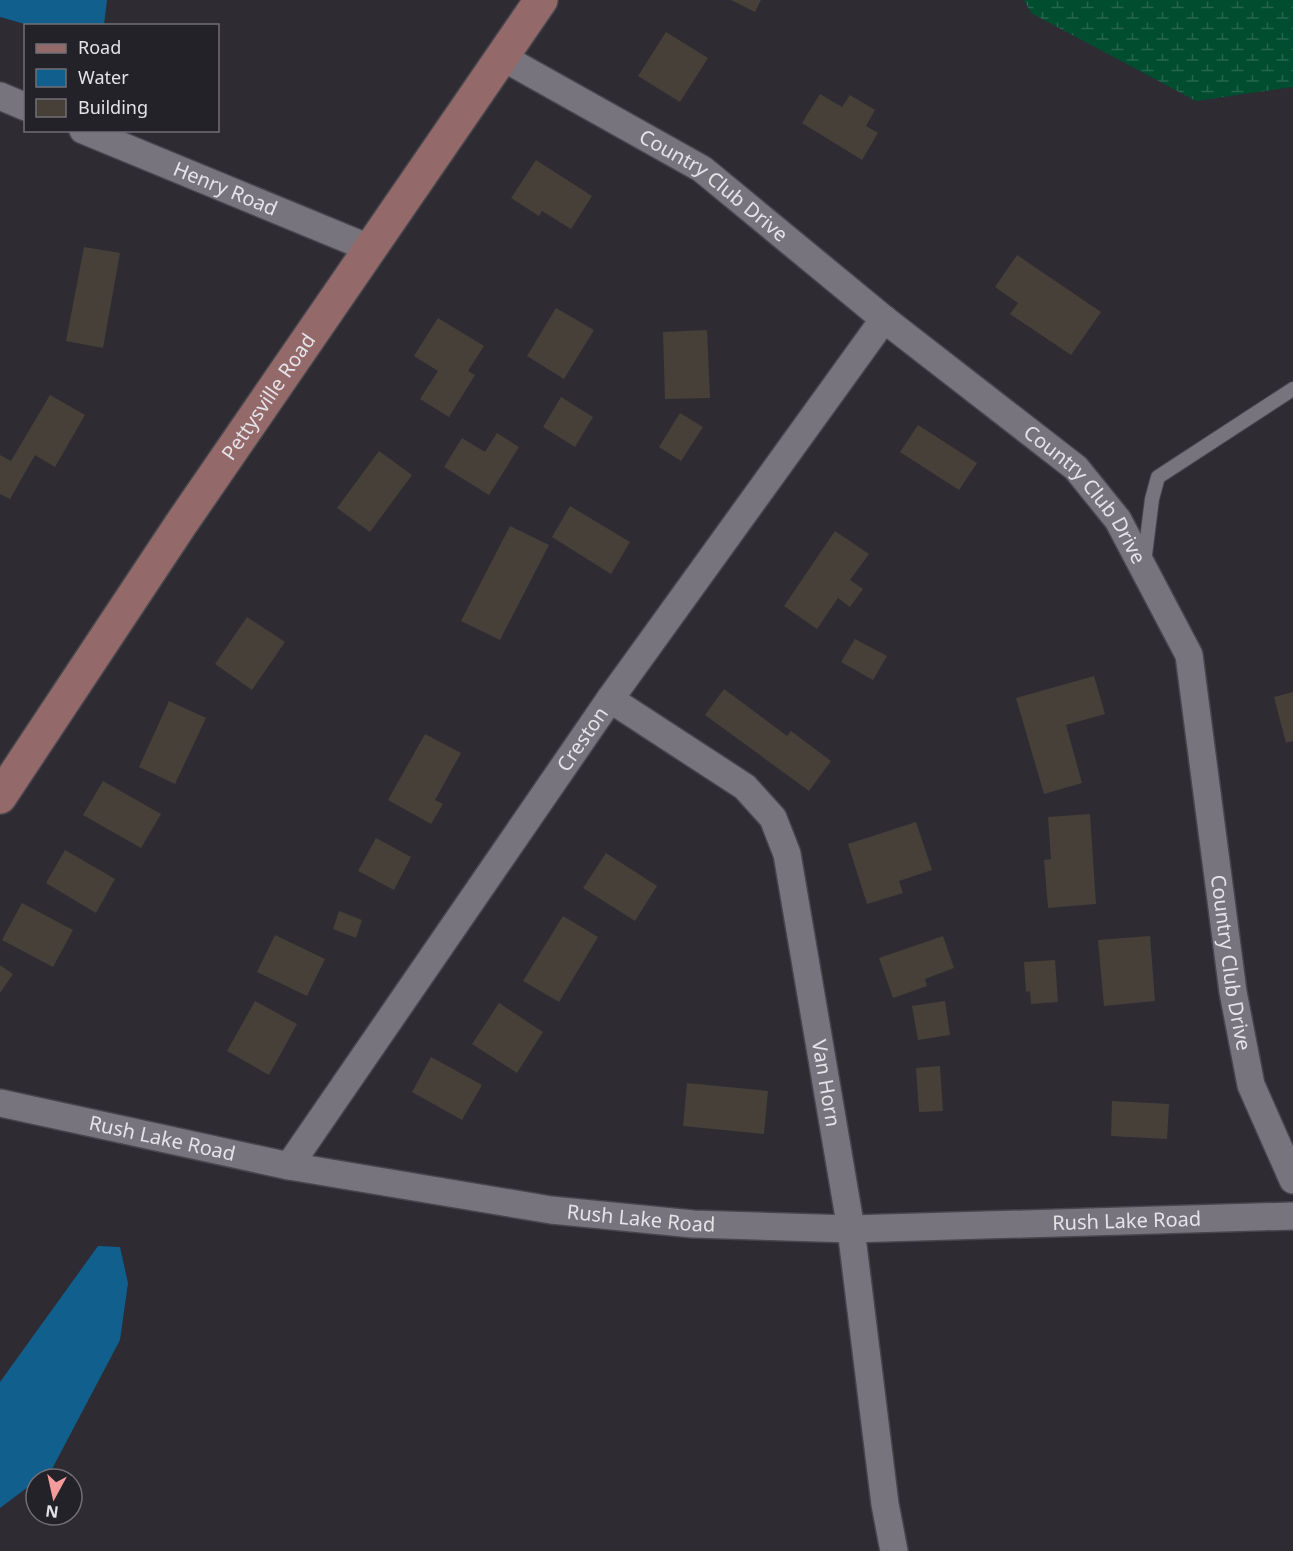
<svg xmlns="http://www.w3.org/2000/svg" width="1293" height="1551" viewBox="0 0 1293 1551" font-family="'Noto Sans',sans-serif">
<defs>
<pattern id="wetland-marsh" width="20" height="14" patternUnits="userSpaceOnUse" patternTransform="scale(1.5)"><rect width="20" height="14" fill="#014d30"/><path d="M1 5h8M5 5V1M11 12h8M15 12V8" fill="none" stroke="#26664e"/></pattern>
</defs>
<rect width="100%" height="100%" fill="#2e2b33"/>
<path fill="url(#wetland-marsh)" d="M1024,0h269v87l-97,14 -165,-88z"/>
<path fill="#105f8c" d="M0,0h107l-3,25h-76l-28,-8z
M98,1246l22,1 8,36 -8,57 -68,129 -52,39v-126z"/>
<path fill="#474039" d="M731,0h30l-6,12z
M666,32l42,26 -28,44 -42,-26z
M820,94l22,13 8,-12 25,15 -9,16 12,7 -16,27 -60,-37z
M536,160l56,36 -21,33 -29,-18 -3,5 -28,-18z
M84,247l36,6 -17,95 -37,-7z
M1017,255l84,57 -30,43 -61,-41 8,-11 -23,-16z
M556,308l38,22 -30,49 -37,-23z
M438,318l46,28 -16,25 7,4 -26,42 -29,-18 18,-28 -24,-15z
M707,330l3,68 -45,1 -2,-67z
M50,395l35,20 -30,52 -20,-12 -25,44 -10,-5v-39l11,6z
M561,397l32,20 -18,30 -32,-20z
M680,413l23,14 -22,34 -22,-14z
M918,425l59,38 -18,27 -59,-38z
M497,433l22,14 -30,48 -45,-28 18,-29 23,14z
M379,451l33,24 -42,57 -33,-24z
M570,506l60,36 -19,32 -59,-37z
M510,526l39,19 -49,95 -39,-19z
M835,531l34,23 -19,26 13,9 -13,18 -12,-9 -21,31 -33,-23z
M247,617l38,25 -33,48 -37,-26z
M855,639l32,17 -14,24 -32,-18z
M1094,676l11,38 -39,11 16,58 -38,11 -28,-96z
M724,689l63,47 4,-5 40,30 -22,30 -104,-76z
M1293,692v49l-7,2 -12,-46z
M169,701l37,17 -31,66 -36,-17z
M425,734l36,19 -26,47 8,4 -12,20 -43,-24z
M103,781l58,33 -20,34 -58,-33z
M1090,814l6,90 -48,4 -4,-48 7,-1 -3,-42z
M916,822l16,48 -33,11 4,12 -36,11 -19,-60z
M376,838l35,19 -17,33 -36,-19z
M65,850l50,29 -19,34 -50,-30z
M606,853l51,33 -22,35 -52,-33z
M22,903l51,27 -20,37 -51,-27z
M339,911l23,9 -6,18 -23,-9z
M563,916l35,21 -39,65 -36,-21z
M275,935l50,24 -18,37 -50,-24z
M943,936l11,32 -29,11 2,7 -34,12 -14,-40z
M1150,936l5,65 -51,5 -6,-66z
M1055,960l3,42 -27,2 -1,-13 -4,1 -2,-30z
M0,965l13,9 -13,19z
M255,1001l42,23 -28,51 -42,-24z
M945,1001l5,34 -32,5 -6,-34z
M499,1003l44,29 -26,41 -45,-29z
M431,1057l51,28 -20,35 -50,-28z
M940,1066l3,45 -24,1 -3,-44z
M687,1083l81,8 -4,43 -81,-8z
M1112,1101l57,3 -2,35 -56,-3z"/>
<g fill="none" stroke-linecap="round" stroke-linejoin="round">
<defs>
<path id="lane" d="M1144,563l8,-64 6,-22 135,-88"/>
<g id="street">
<path id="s1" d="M502,57l200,112 182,150 192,149 42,52 71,135 44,337 18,93 42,95"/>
<path d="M0,96l26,11"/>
<path id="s2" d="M83,130l286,118"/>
<path id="s3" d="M610,699l135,88 28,31 14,36 64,375 34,275 9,47"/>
<path id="s4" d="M0,1103l289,63 262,44 142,14 158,5 442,-13"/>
<path id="s5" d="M289,1166l321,-467 274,-380"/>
</g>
<g id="secondary">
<path id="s6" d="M0,797l181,-273 360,-524"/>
</g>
</defs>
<use href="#lane" stroke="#47464c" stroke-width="16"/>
<use href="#street" stroke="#47464c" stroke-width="30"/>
<use href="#secondary" stroke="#47464c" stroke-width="36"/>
<use href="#lane" stroke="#77747d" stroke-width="14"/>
<use href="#street" stroke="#77747d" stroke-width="27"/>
<use href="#secondary" stroke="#946969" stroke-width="33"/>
</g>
<g text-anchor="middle" stroke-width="5" stroke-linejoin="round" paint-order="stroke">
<g font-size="20" fill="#e4e3e8" stroke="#242229">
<text dy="7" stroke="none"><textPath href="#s1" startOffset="248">Country Club Drive</textPath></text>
<text dy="7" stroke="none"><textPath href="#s2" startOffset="154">Henry Road</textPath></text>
<text dy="7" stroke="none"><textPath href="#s6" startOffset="482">Pettysville Road</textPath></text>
<text dy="7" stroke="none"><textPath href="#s1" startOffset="734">Country Club Drive</textPath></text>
<text dy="7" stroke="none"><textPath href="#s5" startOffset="518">Creston</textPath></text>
<text dy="7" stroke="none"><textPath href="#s1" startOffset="1238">Country Club Drive</textPath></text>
<text dy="7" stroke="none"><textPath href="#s3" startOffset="474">Van Horn</textPath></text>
<text dy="7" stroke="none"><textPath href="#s4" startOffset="166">Rush Lake Road</textPath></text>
<text dy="7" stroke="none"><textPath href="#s4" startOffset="652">Rush Lake Road</textPath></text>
<text dy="7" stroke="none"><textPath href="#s4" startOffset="1138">Rush Lake Road</textPath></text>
</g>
</g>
<rect x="24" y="24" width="195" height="108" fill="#242229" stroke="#716f75" stroke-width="1.5"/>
<rect x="36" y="44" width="30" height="9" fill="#946969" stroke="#716f75" stroke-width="1.5"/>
<text x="78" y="54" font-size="18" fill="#e4e3e8">Road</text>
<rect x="36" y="69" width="30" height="18" fill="#105f8c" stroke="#716f75" stroke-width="1.5"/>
<text x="78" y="84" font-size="18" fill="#e4e3e8">Water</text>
<rect x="36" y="99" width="30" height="18" fill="#474039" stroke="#716f75" stroke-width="1.5"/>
<text x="78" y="114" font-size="18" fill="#e4e3e8">Building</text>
<g transform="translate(54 1497) rotate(188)"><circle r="28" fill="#242229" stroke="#716f75" stroke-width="1.5"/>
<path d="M0-4.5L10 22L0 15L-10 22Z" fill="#f59b9a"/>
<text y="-9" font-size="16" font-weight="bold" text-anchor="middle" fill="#e4e3e8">N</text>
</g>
</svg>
